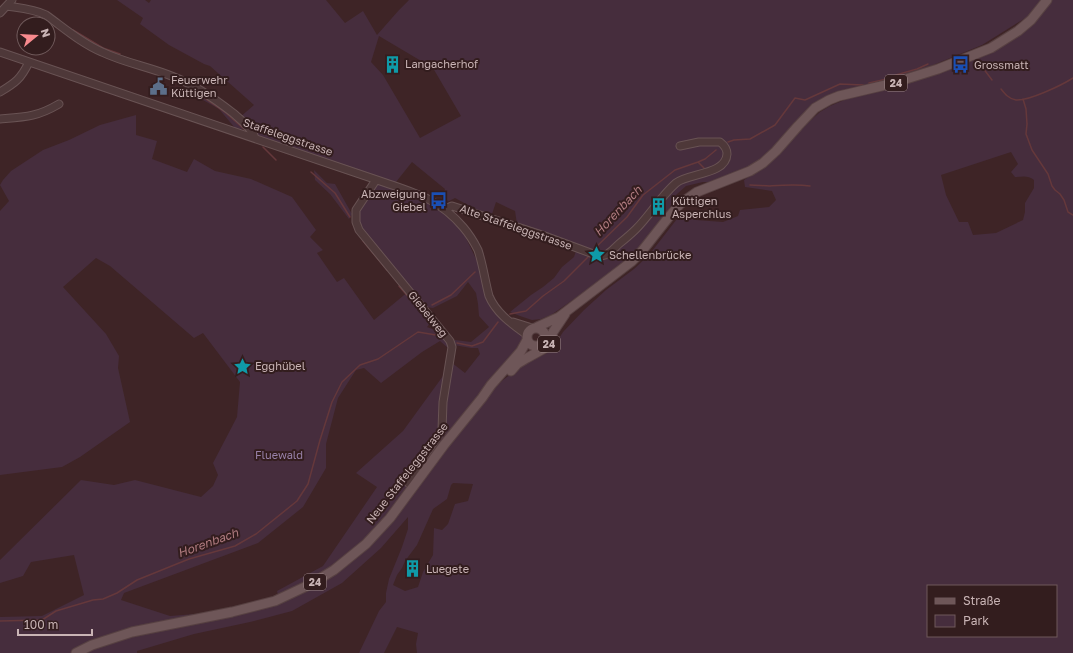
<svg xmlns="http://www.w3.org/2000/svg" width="1073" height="653" viewBox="0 0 1073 653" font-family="'Golos Text',sans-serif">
<rect width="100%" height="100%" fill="#3e2426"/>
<path fill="#462d3d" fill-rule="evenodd" d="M117,0h28l4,3 2,-3h175l19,23 18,-12 14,24 22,-25 10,-10h632l-14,17 -45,28 -49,20 -23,8 -64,17 -16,6 -61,57 -17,13 -37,16h-12l-17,4 -10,9 -6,12 -2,7 -35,42 -24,19 -58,40 -10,4 -9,1 -12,-4 -10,-4 21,-17 12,-8 11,-9 8,-11 12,-10 4,-12 -61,-21 -2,-13 -19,-9 -4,12 -13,-3 -24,-13 -6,3 -8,-2 4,-10 -33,-27 -16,20 53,34 16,20 14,29 6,24 6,20 13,13 16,10 5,11 -39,54 17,-17 20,-15 28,-14 12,-19 21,-22 22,-20 28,-21 15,-14 31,-40 16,5 27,2 15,-6 2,-6 29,-3 7,-7 -4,-9 -27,-4 -1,-7 24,-16 32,-34 20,-18 10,-6 19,-8 50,-12 37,-12 44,-17 28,-14 15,-10 27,-33h23v653h-656l-1,-9 2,-11 -21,-6 -13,26h-25l20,-42 7,-9v-9l3,-14 13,-32 6,-18v-12l-27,31 -39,35 -50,28 -42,11 -56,12 -57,17v2h-137v-36l42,-1 42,-21 -10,-40 -43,7 -8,14 -23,7v-23l81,-80 33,5 21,-5 66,17 12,-11 5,-11 -5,-12 24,-46 3,-35 -37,-49 -9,5 -84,-72 -14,-8 -33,29 43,47 13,22 -1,12 12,54 -50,35 -18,10 -62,8v-264l9,-10 -9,-16 3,-5 8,-9 32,-21 26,-10 31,-15 36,-10v20l21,6 -5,18 35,13 7,-13 21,12 36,8 41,18 24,33 -6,7 13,13 -6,3 20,29 7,-4 30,42 35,-29 -50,-61 -3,-20 20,-30 -115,-42 -8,-5 -14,-15 15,-13 -44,-39 -6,-2 -35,-19 -29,-21 3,-6zM379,36l54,32 28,48 -41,22 -37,-63 -12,-13zM1011,152l7,12 -7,8 4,5c7,0 13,-2 19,3v8l-9,15v9l-2,8 -27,13 -23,2 -5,-13h-9l-13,-27 -5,-20zM468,282l8,11 2,11 1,12 10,11 -18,15 -16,-2 -1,5 17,3h7l2,6 -15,19 -18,-14 -4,17 -40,55 -47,42 21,14 -54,79 -46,25 1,4 -12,4 -58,14 -38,3 -49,-16 3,-7 134,-50 45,-36 23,-39v-24l12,-46 18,-28 8,-2 17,15 41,-31 18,-11 8,7 1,-12 -22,-9 4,-5 -5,-15 7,1 24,-12zM453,483l20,1 -5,17 -13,3 -7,20 -6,6 -8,-2 -1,27 -10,17 -5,15 -13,4 -12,-6 4,-10 5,-7 3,-7 12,-16 16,-36 14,-10 4,-14zM928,586h128v50h-128z
M197,91l34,23 17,16 -13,-2 -16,-19 -23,-13z
M314,170l13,13 8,1 17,30 -3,5 -19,-25 -15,-14z"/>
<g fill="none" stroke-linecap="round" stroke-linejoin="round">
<path stroke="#65383b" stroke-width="1.5" d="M73,30l30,18 17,6
M978,59l5,9 9,12
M869,83l18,-4 9,-4 21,-6 11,-5
M1001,89c4,5 8,10 15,11 13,1 46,-15 57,-22
M200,95l26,18 18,16
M1023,99l3,10 1,15 -1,10 6,16 16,24 4,12 3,4 5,4 4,6 4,12 5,3
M728,142l6,-2 16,-1 25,-14 20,-27 10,2 35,-16 23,1
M263,147l13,13
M698,162l6,6
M311,172l24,21 15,24
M750,185c7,0 14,1 20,1 14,-1 26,-2 40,0
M363,241l24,29
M594,249l33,-32 16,-22 32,-25 23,-8 7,-3 11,-9
M399,286l18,21
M432,305l19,-10 24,-23
M510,314l16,-3 17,-15 21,-15 24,-24
M457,343l15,3 11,-4 15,-20
M0,621l42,-1 14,-9 37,-11 10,-1 14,-6 20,-13 52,-21 46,-13 21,-12 41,-33 11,-17 12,-44 12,-38 10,-20 18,-17 18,-6 40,-27 24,4"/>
<defs>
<path id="minor" d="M7,6c13,2 27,3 39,9 18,13 35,28 56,37 23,11 48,15 72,25 21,8 41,22 59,36 8,7 19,15 22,25
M0,13l12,-13
M0,52l386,131c32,11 54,17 77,44 6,7 11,15 15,23 5,15 7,31 11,46 7,17 23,28 38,39
M0,92c15,-9 21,-13 29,-30
M0,119c25,-2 37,-2 59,-15
M376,180l-20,30v12l3,8 91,111 2,6 -9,55 -1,28 -30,44 -4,9
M445,209l7,-3 90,29 54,20c3,1 6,1 9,0 6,-2 10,-8 15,-12 5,-4 11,-9 16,-14 14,-14 25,-33 40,-46 12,-10 50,-8 51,-29 0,-5 -3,-9 -7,-12h-21l-19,4
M513,322l19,6"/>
<path id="major" d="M537,327l22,-10 72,-55 11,-11 26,-33 12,-14 17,-12 53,-21 13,-8 13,-12 22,-25 17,-18 14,-8 10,-4 51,-12 48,-15 53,-21 27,-17 13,-11 16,-20
M527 337a9 9 0 1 1 18 0a9 9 0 1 1-18 0Z
M511,371l6,-7 10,-6 18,-10 3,-3 5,-13 12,-18
M76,653l16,-8 40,-13 100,-20 43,-11 36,-17 23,-14 32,-26 24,-26 54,-73 38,-47 9,-13 30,-34 6,-11"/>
</defs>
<use href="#minor" stroke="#695354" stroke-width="9"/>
<use href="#major" stroke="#574142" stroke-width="11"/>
<use href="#minor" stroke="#4e3839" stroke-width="7"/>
<use href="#major" stroke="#6e5658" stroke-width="9"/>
</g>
<defs>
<symbol id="building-bare" viewBox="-9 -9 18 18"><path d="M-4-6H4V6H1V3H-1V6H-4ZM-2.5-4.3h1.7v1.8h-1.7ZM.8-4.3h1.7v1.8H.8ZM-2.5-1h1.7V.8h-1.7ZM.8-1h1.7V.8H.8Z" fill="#0f9aa8" stroke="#331d1e" stroke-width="2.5" paint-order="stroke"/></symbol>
<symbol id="bus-bare" viewBox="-9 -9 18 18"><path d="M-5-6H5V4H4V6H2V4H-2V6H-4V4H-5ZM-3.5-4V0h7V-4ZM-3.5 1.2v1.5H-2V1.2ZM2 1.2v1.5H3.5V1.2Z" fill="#1a4fb4" stroke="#331d1e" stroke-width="2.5" paint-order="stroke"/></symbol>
<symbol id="civic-bare" viewBox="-9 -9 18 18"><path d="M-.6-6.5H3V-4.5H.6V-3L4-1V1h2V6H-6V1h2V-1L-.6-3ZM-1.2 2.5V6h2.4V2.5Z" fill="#5c6f8a" stroke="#331d1e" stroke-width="2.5" paint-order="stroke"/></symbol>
<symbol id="sight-bare" viewBox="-9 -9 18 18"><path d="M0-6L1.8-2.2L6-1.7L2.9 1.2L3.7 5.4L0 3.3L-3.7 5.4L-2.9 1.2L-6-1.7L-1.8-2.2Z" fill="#0f9aa8" stroke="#331d1e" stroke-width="2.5" paint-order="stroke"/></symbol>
</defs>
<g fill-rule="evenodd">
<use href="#building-bare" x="380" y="52" width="25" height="25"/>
<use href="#bus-bare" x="948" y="52" width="25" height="25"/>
<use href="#civic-bare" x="146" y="74" width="25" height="25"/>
<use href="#bus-bare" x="426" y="188" width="25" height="25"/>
<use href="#building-bare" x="646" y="194" width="25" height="25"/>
<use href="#sight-bare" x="584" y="242" width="25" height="25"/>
<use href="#sight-bare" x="230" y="354" width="25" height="25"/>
<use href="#building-bare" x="400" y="556" width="25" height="25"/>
</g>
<g text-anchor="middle" stroke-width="4" stroke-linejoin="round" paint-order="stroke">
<g fill="#331d1e" stroke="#9c8788" stroke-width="1">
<rect x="885" y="75" width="22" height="16" rx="3"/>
<rect x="538" y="336" width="22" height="16" rx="3"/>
<rect x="304" y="574" width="22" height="16" rx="3"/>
</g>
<g font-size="10" font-weight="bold" fill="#c9b4b5">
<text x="896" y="87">24</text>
<text x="549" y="348">24</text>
<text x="315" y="586">24</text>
</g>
<g font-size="11" fill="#c9b4b5" stroke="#331d1e" text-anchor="start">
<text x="405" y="68">Langacherhof</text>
<text x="974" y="69">Grossmatt</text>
<text x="171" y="84">Feuerwehr<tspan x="171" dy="13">Küttigen</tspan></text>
<text x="426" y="198" text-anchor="end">Abzweigung<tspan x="426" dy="13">Giebel</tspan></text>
<text x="672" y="205">Küttigen<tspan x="672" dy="13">Asperchlus</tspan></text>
<text x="609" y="259">Schellenbrücke</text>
<text x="255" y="370">Egghübel</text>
<text x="426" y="573">Luegete</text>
</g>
<g font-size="11" fill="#c9b4b5" stroke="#331d1e">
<text transform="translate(288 137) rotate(19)" y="4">Staffeleggstrasse</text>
<text transform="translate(516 227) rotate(19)" y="4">Alte Staffeleggstrasse</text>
<text transform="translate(428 314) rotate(51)" y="4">Giebelweg</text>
<text transform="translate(407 473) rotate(-52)" y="4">Neue Staffeleggstrasse</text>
</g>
<g font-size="11" fill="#9881a9" stroke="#331d1e">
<text x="279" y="459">Fluewald</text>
</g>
<g font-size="12" font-style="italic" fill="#b17c80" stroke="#331d1e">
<text transform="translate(618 211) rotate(-47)" y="4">Horenbach</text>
<text transform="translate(208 543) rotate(-20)" y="4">Horenbach</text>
</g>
</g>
<rect x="927" y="585" width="130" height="52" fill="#331d1e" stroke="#6f595a"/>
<rect x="935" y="598" width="20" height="6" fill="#6e5658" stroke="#6f595a"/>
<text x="963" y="605" font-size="12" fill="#c9b4b5">Straße</text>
<rect x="935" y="615" width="20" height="12" fill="#462d3d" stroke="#6f595a"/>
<text x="963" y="625" font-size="12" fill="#c9b4b5">Park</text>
<g transform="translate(36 36) rotate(72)"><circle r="19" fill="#331d1e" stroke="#6f595a"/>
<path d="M0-3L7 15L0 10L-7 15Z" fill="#f88a8e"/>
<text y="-6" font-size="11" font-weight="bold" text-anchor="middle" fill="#c9b4b5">N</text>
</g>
<path d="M18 629v6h74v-6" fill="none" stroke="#c9b4b5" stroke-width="2"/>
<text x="24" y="629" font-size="12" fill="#c9b4b5" stroke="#331d1e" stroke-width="3" paint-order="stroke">100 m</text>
</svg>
